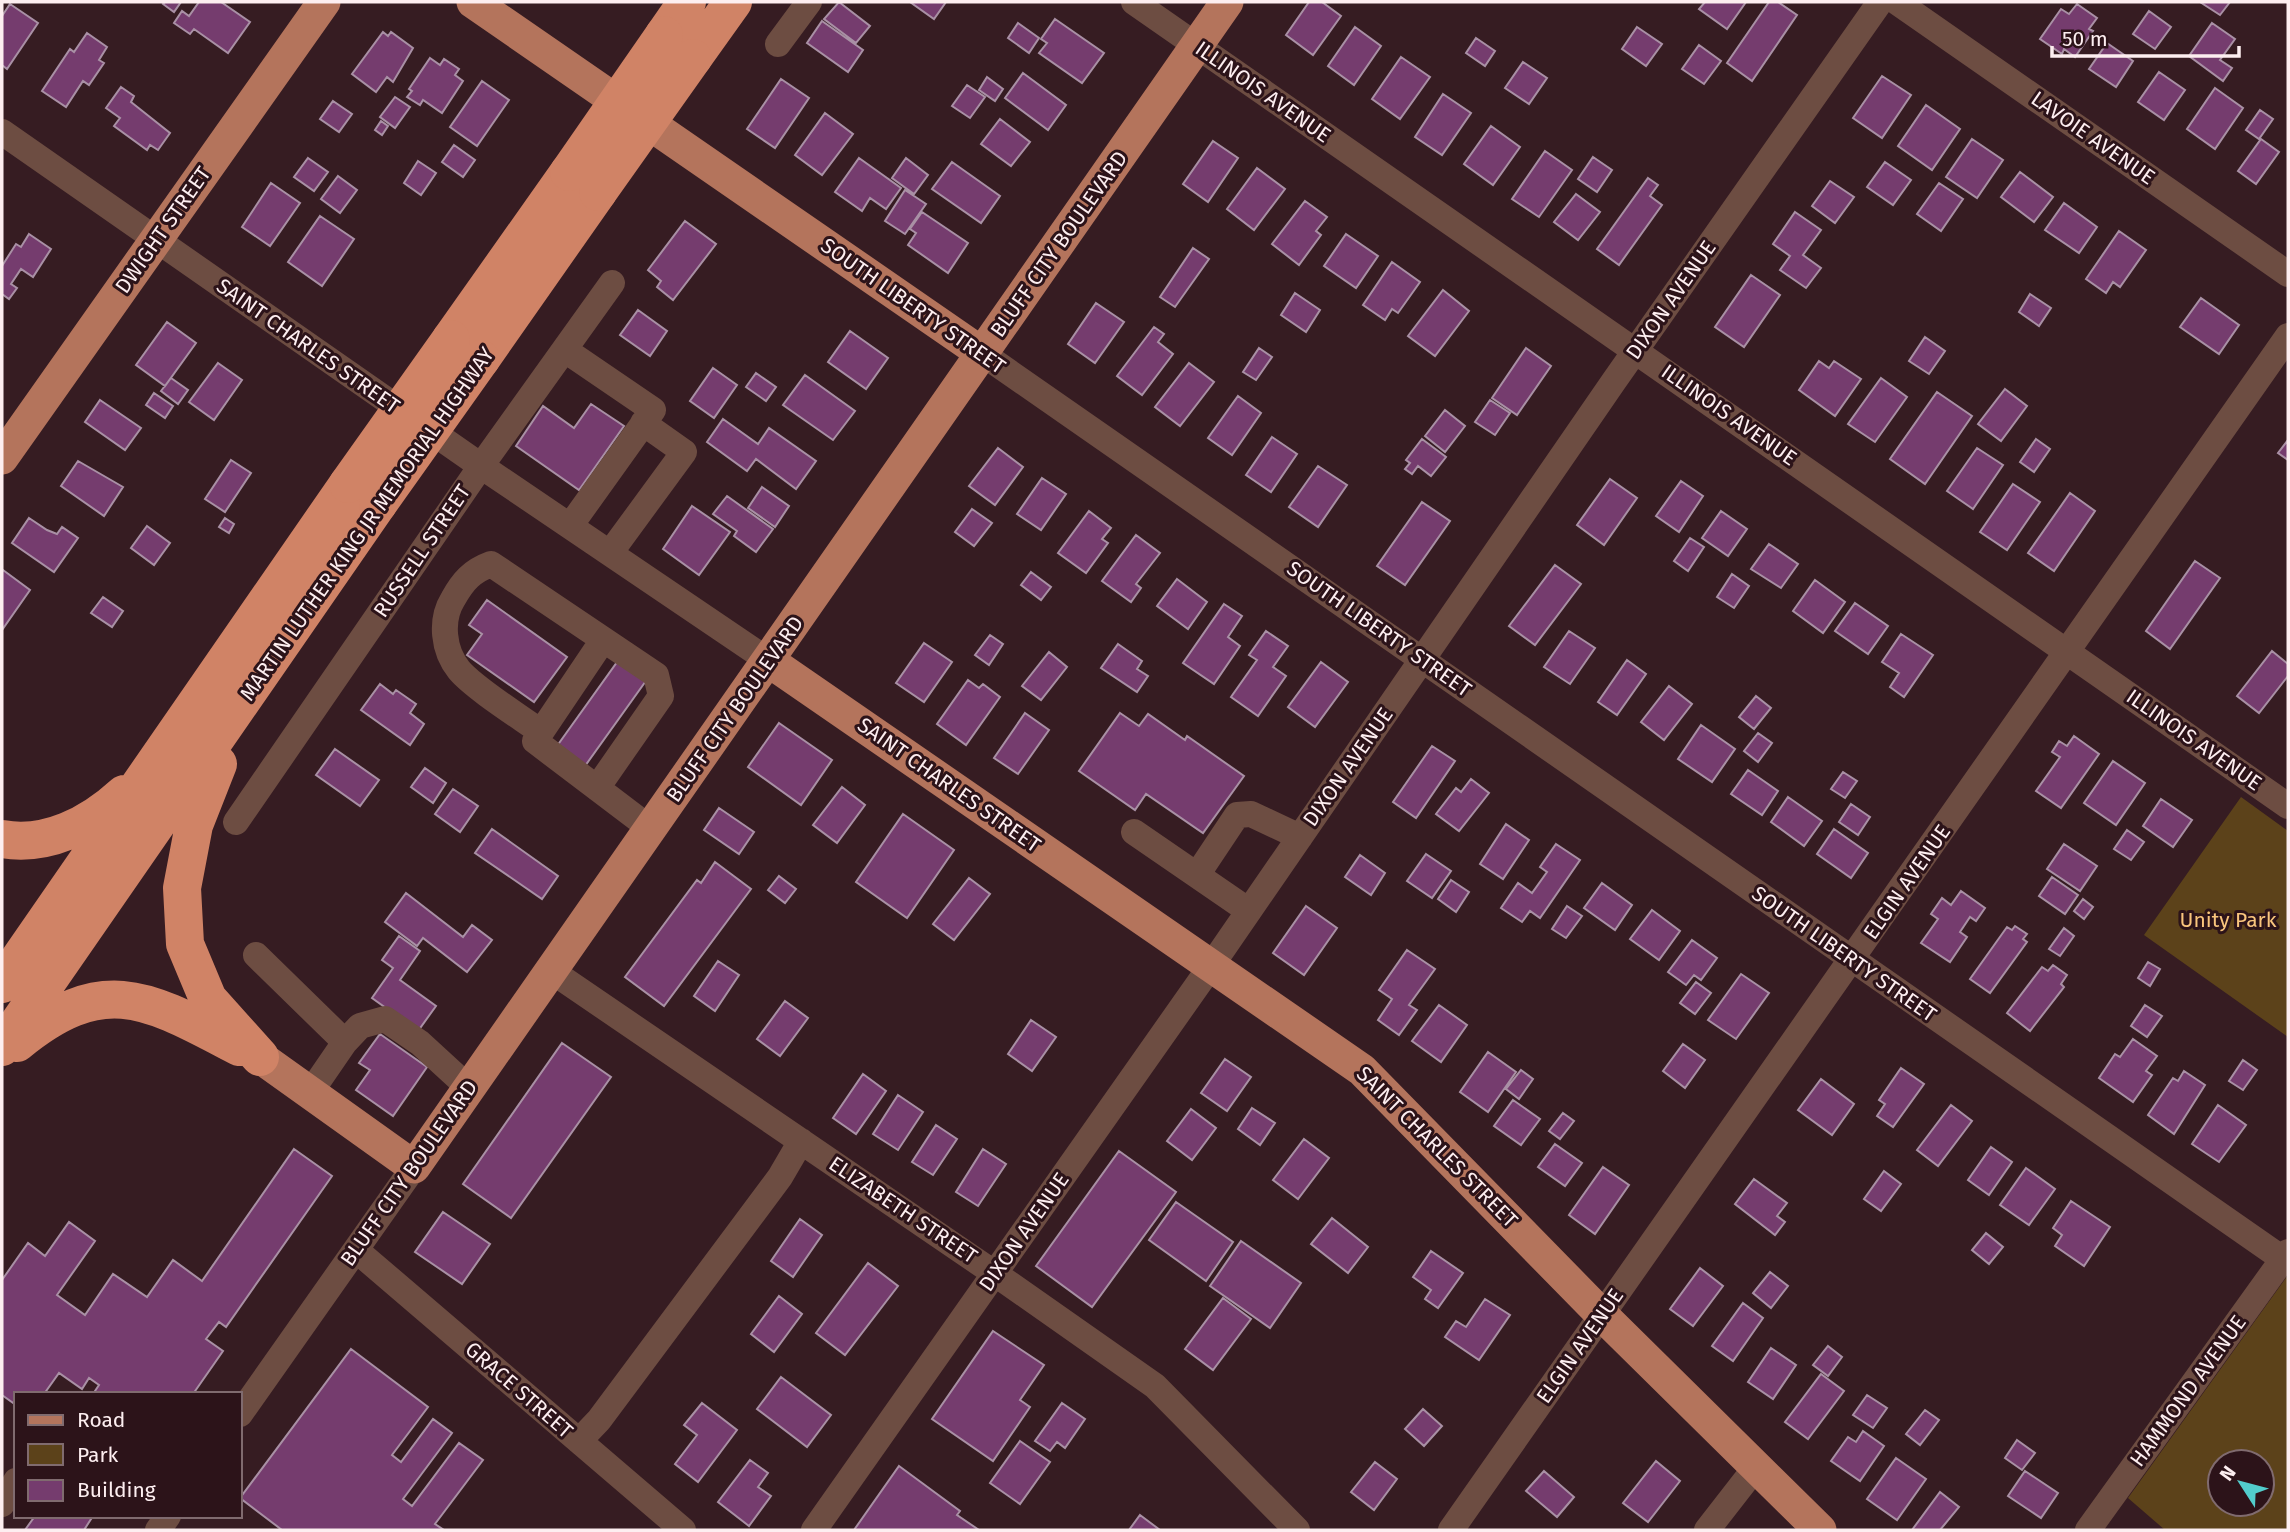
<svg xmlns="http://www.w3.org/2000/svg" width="2290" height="1532" viewBox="0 0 2290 1532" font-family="'Fira Sans',sans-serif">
<rect width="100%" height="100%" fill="#361c22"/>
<path fill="#5c421a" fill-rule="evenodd" d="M2241,797l47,34v206l-144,-102z
M2288,1275v255h-123l-37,-32zM2220,1462h42v42h-42z"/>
<path fill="#753c6e" stroke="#a990a5" stroke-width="2" d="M165,2h16l-7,10 -11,-8z
M199,2h22l29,20 -22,31 -34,-24 -4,5 -16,-11 8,-12 7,5z
M839,2l31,24 -14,17 -32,-24z
M910,2h36l-12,17z
M1309,2h13l19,14 -28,39 -27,-20z
M1705,2h41l-19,27 -28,-20z
M1769,2h9l19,13 -45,66 -25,-18z
M2200,2h30l-10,13z
M10,4l28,19 -31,46 -5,-4v-49z
M2077,4l20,14 -8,11 4,2 -18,26 -11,-8 -2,5 -22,-15 21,-30 8,5z
M2149,11l22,16 -16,22 -22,-15z
M1055,19l49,34 -22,30 -43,-30 8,-10 -6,-4z
M822,21l41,29 -15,22 -41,-29z
M1018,23l21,15 -10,15 -21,-15z
M2212,23l23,16 -15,21 12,8 -9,13 -34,-25z
M1355,27l26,19 -27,39 -26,-19z
M1637,27l25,17 -16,22 -24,-17z
M383,32l5,4 3,-4 22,16 -20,34 -6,-5 -11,15 -24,-18z
M87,33l20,14 -8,13 5,3 -15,22 -6,-4 -17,26 -24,-16 28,-42 4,3z
M1476,38l19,13 -10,15 -19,-13z
M2107,43l26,18 -17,26 -27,-18z
M1699,45l22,16 -17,23 -22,-15z
M1401,57l29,20 -30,42 -28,-20z
M430,58l10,7 4,-6 15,10 -4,6 8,6 -21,32 -19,-13 -3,5 -13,-8 5,-6 -3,-2z
M1523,62l24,16 -18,26 -24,-16z
M2159,72l26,18 -21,30 -26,-18z
M1023,73l43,32 -18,25 -43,-32z
M1882,76l29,19 -29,43 -29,-20z
M987,77l16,12 -8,12 -16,-11z
M781,79l28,19 -34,50 -28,-19z
M482,81l27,19 -32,46 -27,-19z
M967,85l18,12 -15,21 -18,-12z
M121,87l13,9 -3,6 39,31 -12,17 -8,-5 -3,5 -33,-24 6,-8 -14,-10z
M2215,88l28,20 -28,41 -28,-20z
M1443,94l28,19 -29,42 -27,-18z
M395,97l15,10 -15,21 -15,-11z
M333,101l19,13 -13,18 -19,-13z
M1926,105l34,24 -28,41 -34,-24z
M2260,110l13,9 -14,20 -13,-9z
M825,113l28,21 -31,41 -27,-20z
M1000,119l30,23 -19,24 -30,-22z
M381,121l7,5 -6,9 -7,-5z
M1491,126l29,21 -27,38 -29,-21z
M1972,139l31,21 -26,38 -31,-21z
M2261,139l18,13 -23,32 -18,-13z
M1213,141l25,17 -30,44 -25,-18z
M454,145l21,15 -12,17 -21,-15z
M1545,151l27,19 -33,47 -27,-18z
M1593,157l19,13 -15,22 -19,-13z
M308,158l20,14 -14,19 -20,-14z
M859,158l42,30 -15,21 -16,-11 -8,13 -27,-19z
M906,158l22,17 -14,19 -22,-16z
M418,161l18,12 -15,22 -17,-12z
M952,162l48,34 -19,27 -49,-34z
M1885,162l26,18 -18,25 -26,-18z
M1257,168l28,21 -31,41 -27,-21z
M2020,172l33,25 -19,25 -33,-25z
M338,176l19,14 -17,23 -19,-14z
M1648,178l10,7 -8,11 12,9 -43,60 -22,-16z
M1830,181l24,16 -19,26 -23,-17z
M271,183l29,20 -30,43 -28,-19z
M1939,183l24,16 -22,32 -24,-17z
M905,190l21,14 -21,30 -20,-13z
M1576,194l24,18 -22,28 -24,-18z
M1305,201l22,16 -11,14 5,4 -22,30 -27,-21z
M2064,203l33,24 -18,26 -34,-23z
M922,212l46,31 -20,30 -40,-28 8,-12 -6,-4z
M1795,212l26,18 -18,25 18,13 -15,20 -26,-18 10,-14 -17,-12z
M320,216l34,23 -32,47 -34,-24z
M685,221l31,23 -43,56 -16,-13 4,-6 -13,-11z
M2119,231l27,19 -26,37 -7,-5 -7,11 -20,-14z
M29,234l22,15 -18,28 -12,-8 -10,15 6,4 -8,11 -7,-5v-28l14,-22 5,3z
M1346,234l32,22 -22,32 -32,-22z
M1193,248l16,11 -34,48 -15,-10z
M1392,262l28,20 -22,31 -6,-4 -7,11 -22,-15z
M1751,275l29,20 -36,52 -29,-20z
M1443,290l26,21 -34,45 -27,-20z
M1295,293l25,17 -14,22 -25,-17z
M2030,294l21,14 -12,18 -20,-14z
M2201,298l38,27 -20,29 -39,-27z
M1096,303l28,19 -29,41 -27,-19z
M638,310l29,21 -17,25 -30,-21z
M167,322l29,21 -31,43 -29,-21z
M1154,327l10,7 -6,8 15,12 -31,41 -25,-19z
M850,331l38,27 -22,31 -38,-27z
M1925,337l20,14 -16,23 -20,-13z
M1259,348l13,9 -16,23 -13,-8z
M1526,348l25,18 -34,49 -25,-17z
M1819,361l10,7 5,-7 27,18 -26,37 -36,-26z
M218,363l24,17 -28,40 -25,-18z
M1189,363l25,19 -34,44 -25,-19z
M713,368l24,17 -23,33 -24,-17z
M756,373l20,14 -10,14 -20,-14z
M805,375l50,36 -22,29 -50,-35z
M171,378l17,12 -10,14 -17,-13z
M1881,378l26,19 -32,45 -27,-18z
M2005,389l22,17 -26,35 -23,-17z
M1937,392l35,24 -47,68 -35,-25z
M154,393l19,13 -8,12 -19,-13z
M1238,396l23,17 -29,42 -24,-17z
M100,400l41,28 -16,22 -40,-28z
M1490,400l20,13 -15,22 -20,-13z
M591,404l33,22 -45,64 -63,-44 27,-40 31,22z
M1445,410l20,16 -20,26 -20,-16z
M723,419l35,25 11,-16 47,33 -20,28 -40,-30 -9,12 -40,-29z
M1272,437l25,17 -26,38 -25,-17z
M1422,439l24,18 -15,19 -13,-10 -6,8 -7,-5 5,-6 -4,-3z
M2036,439l14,10 -16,23 -14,-10z
M2288,440v20l-10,-7z
M998,448l25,19 -28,38 -26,-19z
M1977,448l26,17 -30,44 -26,-18z
M231,460l20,13 -26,39 -20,-13z
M78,461l45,26 -19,29 -43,-30z
M1318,466l29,19 -29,42 -29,-20z
M1042,478l24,16 -25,36 -24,-16z
M1610,479l27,19 -33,47 -27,-20z
M1681,481l22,15 -24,36 -23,-16z
M2013,484l27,18 -33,48 -27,-18z
M762,487l27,19 -14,21 -27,-19z
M2070,493l25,18 -41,60 -26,-18z
M727,496l46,33 -17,23 -22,-16 3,-5 -24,-17z
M1422,502l28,19 -45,64 -28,-19z
M692,506l38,26 -31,43 -36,-26z
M972,509l20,14 -18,23 -19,-14z
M1089,511l22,17 -9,11 6,4 -22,30 -28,-20z
M1721,511l26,18 -19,27 -26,-18z
M29,518l18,12 10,4 5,-7 16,11 -24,34 -42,-29z
M225,518l9,6 -5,9 -10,-6z
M147,526l23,17 -16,22 -23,-17z
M1136,535l24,18 -24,31 5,4 -10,14 -29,-21z
M1690,538l14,9 -16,24 -14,-10z
M1769,544l29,20 -17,24 -30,-19z
M2195,561l25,17 -50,71 -24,-18z
M1555,565l26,19 -46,61 -26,-19z
M3,570l27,20 -28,40v-58z
M1031,572l20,15 -10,13 -20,-15z
M1732,574l17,12 -15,22 -17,-11z
M1177,579l30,23 -19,27 -31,-23z
M1815,580l30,22 -22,31 -30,-22z
M103,597l20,14 -11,16 -21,-14z
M487,600l80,57 -33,45 -67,-47 15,-21 -13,-9z
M1855,603l33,23 -20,28 -33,-23z
M1224,604l18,12 -14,21 12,9 -26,38 -31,-21z
M1266,631l22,15 -15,21 13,9 -28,40 -27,-19 26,-37 -8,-5z
M1569,631l26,17 -25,36 -26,-17z
M1901,634l32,21 -29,42 -14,-10 9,-14 -17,-11z
M990,635l13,9 -14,21 -14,-10z
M924,643l28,19 -28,40 -28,-19z
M1118,644l24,17 -5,8 11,7 -11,16 -36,-24z
M2272,651l16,13v12l-29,37 -22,-17z
M1049,652l18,15 -26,33 -19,-14z
M620,658l28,20 -63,88 -28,-20z
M1627,660l19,14 -29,41 -19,-13z
M1321,662l27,20 -33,45 -27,-20z
M968,680l11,8 4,-4 17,13 -34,48 -29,-21z
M380,684l13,10 3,-4 20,14 -6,9 14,11 -14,21 -49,-35z
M1669,686l23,18 -28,36 -23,-18z
M1756,696l15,12 -17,21 -15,-12z
M1025,713l24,17 -31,44 -24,-16z
M1120,713l19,13 9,-12 37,26 2,-4 57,40 -41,57 -57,-39 -11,16 -56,-39z
M779,723l53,37 -31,45 -53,-38z
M1701,725l34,24 -23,33 -34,-23z
M1758,733l14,10 -14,19 -14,-11z
M2074,736l25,18 -38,54 -25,-17 24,-34 -8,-5 7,-11 8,5z
M1432,746l23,15 -39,57 -23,-16z
M335,749l44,31 -19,26 -44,-31z
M2113,761l32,22 -29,42 -32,-22z
M425,768l21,15 -13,20 -22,-16z
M1748,770l30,21 -16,24 -31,-21z
M1843,772l14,9 -12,17 -14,-9z
M1471,779l18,14 -30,38 -23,-17 20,-26 5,4z
M842,787l23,18 -28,38 -24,-18z
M453,789l25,17 -18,26 -25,-18z
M1788,797l34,24 -18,25 -33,-24z
M2161,799l31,21 -19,27 -30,-21z
M1851,804l19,13 -12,18 -19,-13z
M719,808l35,24 -15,22 -35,-24z
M903,814l51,36 -47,68 -51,-36z
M1506,824l23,16 -26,39 -23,-15z
M492,829l66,47 -16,23 -67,-46z
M1834,829l34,24 -17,25 -34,-24z
M2127,830l17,12 -13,18 -17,-11z
M1556,844l24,16 -40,58 -10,-7 -8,11 -21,-14 17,-25 14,10 15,-21 -7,-5z
M2064,844l33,22 -17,25 -33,-22z
M1426,854l25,17 -19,27 -25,-17z
M1360,855l25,18 -14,22 -26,-18z
M715,862l36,27 -87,117 -39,-29 72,-97 4,3z
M779,876l17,13 -11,14 -17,-13z
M2052,877l26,18 -13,19 -26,-18z
M969,878l21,16 -36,46 -21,-16z
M1451,880l18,12 -13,20 -18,-13z
M1602,883l30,22 -17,25 -31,-22z
M1961,891l24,17 -9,13 -6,-4 -10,15 7,5 -17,25 -29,-19 17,-24 -7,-5 11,-16 9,7z
M406,893l57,44 9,-12 20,15 -25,32 -44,-34 -6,8 -32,-24z
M2083,899l10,8 -9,12 -10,-8z
M1306,906l31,22 -33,47 -31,-22z
M1567,906l15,10 -16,22 -14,-9z
M1652,910l28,21 -21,29 -29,-21z
M2015,926l12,8 -4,5 4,3 -37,51 -20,-14 37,-52 5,3z
M2064,928l10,8 -14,20 -11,-7z
M399,936l21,15 -20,29 36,26 -18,25 -46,-33 21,-30 -11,-8z
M1692,940l25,18 -16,22 -7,-5 -8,10 -18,-13z
M1407,950l28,19 -26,36 8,5 -18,25 -21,-15 14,-21 -13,-9z
M718,961l21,14 -24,36 -21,-15z
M2148,962l12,7 -10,17 -12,-8z
M2053,965l14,10 -6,9 3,3 -34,44 -23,-18 35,-46 6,4z
M1741,974l28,19 -33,46 -28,-19z
M1696,982l15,11 -16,21 -15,-11z
M785,1001l23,17 -28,38 -23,-17z
M1439,1005l28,20 -26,37 -29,-21z
M2145,1005l17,11 -15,21 -16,-11z
M1031,1020l25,17 -24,34 -24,-17z
M380,1034l47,33 -34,49 -37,-26 14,-20 -11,-7z
M2133,1039l24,17 -11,15 6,4 -19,27 -34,-24 16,-24 5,3z
M562,1043l49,34 -100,141 -48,-34z
M1683,1044l22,16 -20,28 -22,-17z
M1488,1052l28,20 -28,40 -28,-20z
M1225,1059l26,18 -24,34 -26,-18z
M2243,1060l14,10 -14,20 -14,-9z
M1901,1068l23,16 -31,43 -16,-11 8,-12 -6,-4z
M1521,1070l12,9 -14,20 -13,-10z
M2184,1071l21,14 -31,49 -26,-19 25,-37 5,3z
M863,1074l23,17 -30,43 -23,-16z
M1821,1079l33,25 -22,31 -34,-25z
M898,1095l25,17 -25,38 -25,-16z
M1513,1100l27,19 -19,26 -27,-19z
M1951,1105l21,16 -34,45 -21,-16z
M2218,1105l28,20 -27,37 -27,-18z
M1252,1108l23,15 -15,22 -22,-16z
M1191,1109l25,19 -24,32 -25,-19z
M1563,1113l11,8 -14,18 -11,-8z
M936,1125l21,14 -24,36 -21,-13z
M1304,1139l25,19 -31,41 -25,-19z
M1555,1144l27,19 -17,23 -27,-19z
M1991,1147l21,15 -23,33 -21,-15z
M294,1149l38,27 -106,151 -7,-5 -13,17 17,12 -30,43h-100l6,-9 -10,-7 -7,11 -23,-16 -15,21h-28v11l-14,-10v-115l26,-37 17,13 24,-34 26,19 -38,54 28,20 28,-41 34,23 26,-37 29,21z
M983,1149l23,15 -28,42 -22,-14z
M1119,1151l57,41 -84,115 -56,-41z
M1603,1167l26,18 -34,49 -26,-19z
M2026,1168l29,21 -26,36 -29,-20z
M1884,1171l17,13 -20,27 -17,-12z
M1754,1179l33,24 -10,13 8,6 -10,13 -40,-31z
M2071,1201l39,26 -26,39 -29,-20 7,-11 -9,-7z
M1176,1202l57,40 -27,39 -57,-41z
M443,1212l47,32 -28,40 -47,-32z
M1332,1218l36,29 -20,26 -37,-29z
M800,1219l22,16 -29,42 -22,-16z
M1986,1233l17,14 -14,17 -17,-14z
M1241,1241l60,42 -31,45 -60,-42z
M1431,1251l32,22 -25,35 -13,-9 6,-9 -18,-13z
M868,1263l30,23 -53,69 -29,-22z
M1700,1268l23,18 -30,40 -23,-17z
M1770,1272l18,14 -17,22 -18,-15z
M779,1296l23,18 -28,38 -23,-18z
M1223,1298l28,21 -38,51 -28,-21z
M1485,1299l25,16 -31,45 -34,-23 11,-16 10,6z
M1743,1303l20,15 -30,43 -21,-15z
M993,1331l51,34 -24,35 10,7 -37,54 -61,-42z
M1828,1346l14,11 -14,19 -15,-11z
M1771,1348l25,17 -23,34 -25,-17z
M351,1349l77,58 -36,48 9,7 32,-43 19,14 -49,66 9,7 47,-63 24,17 -48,64 9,6h-162l-42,-32z
M1821,1374l23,17 -36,48 -23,-17z
M781,1377l50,38 -24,32 -50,-38z
M1867,1395l20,13 -14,20 -20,-13z
M702,1403l35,27 -39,52 -23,-18 22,-29 -13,-10z
M1062,1403l23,16 -20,29 -8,-6 -7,9 -15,-10z
M1423,1409l19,17 -18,20 -19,-17z
M1925,1410l14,10 -19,25 -14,-11z
M1863,1431l21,15 -24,35 -29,-20 17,-24 8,5z
M2017,1440l18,13 -13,17 -17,-12z
M1020,1441l30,21 -30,42 -30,-21z
M1896,1458l30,21 -29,41 -30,-21z
M750,1460l18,13 -10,14 13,9 -22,30 -31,-24z
M1656,1461l24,20 -32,41 -25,-19z
M1375,1462l22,17 -23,31 -23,-18z
M899,1466l61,45 -3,4 22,15h-125z
M1544,1471l30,26 -17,20 -31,-26z
M2025,1471l33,22 -17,25 -33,-22z
M1940,1492l19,15 -19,23h-28z
M1140,1515l20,15h-31z
M35,1516h58l-9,14h-59z"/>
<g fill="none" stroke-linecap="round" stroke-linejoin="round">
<path stroke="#6d4d42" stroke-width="26" d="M1134,2l1154,804
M1897,2l391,272
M778,44l31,-42
M2,132l479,334 288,195
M565,350l88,60 -83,116
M983,354l1300,905
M610,553l74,-101 -41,-29
M603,640l-68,101 116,88
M541,732c-21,-15 -67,-44 -82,-62 -16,-20 -19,-50 -6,-71 10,-18 19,-28 38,-35l165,111 5,21 -64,92
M236,822l245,-356 131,-183
M1134,832l115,79
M1197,875l40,-60 14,-1 49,23
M256,955l89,87 -35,51
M550,970l444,303 161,113 142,144
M345,1042l15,-16 25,-7 35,24 49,45
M356,1250l327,280
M240,1414l174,-247
M579,1441l20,-21 181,-243 21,-36
M2,1504l14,-23
M158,1530l10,-14
M814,1530l397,-564 403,-585 266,-379
M1451,1530l837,-1194
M1707,1530l49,-63
M2088,1530l200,-278"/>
<path stroke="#b4745c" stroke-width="33" d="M473,2l510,352
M2,458l322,-456
M769,661l593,409 240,245 218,215
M260,1057l154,110 813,-1165"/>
<path stroke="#d08366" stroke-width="38" d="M664,35l23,-33
M693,58l40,-56
M451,339l118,-167
M481,359l117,-167
M218,764l-24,61 -12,63 3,56 23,55 52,58
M2,839c45,8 88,-14 122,-45
M2,984l346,-500
M17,1043c88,-72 132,-43 222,4
M2,1047l376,-543"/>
<path stroke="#d08366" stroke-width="38" d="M569,172l95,-137
M598,192l95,-134
M348,484l103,-145
M378,504l103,-145"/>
</g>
<g text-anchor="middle" stroke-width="6" stroke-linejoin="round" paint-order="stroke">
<g font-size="21" fill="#fdeef0" stroke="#2c1319">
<text transform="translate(1263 92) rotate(35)" y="7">ILLINOIS AVENUE</text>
<text transform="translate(2093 138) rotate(35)" y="7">LAVOIE AVENUE</text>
<text transform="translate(163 230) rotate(-55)" y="7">DWIGHT STREET</text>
<text transform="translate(1059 244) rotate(-55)" y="7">BLUFF CITY BOULEVARD</text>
<text transform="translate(1671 300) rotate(-55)" y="7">DIXON AVENUE</text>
<text transform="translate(913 306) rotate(35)" y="7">SOUTH LIBERTY STREET</text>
<text transform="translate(308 346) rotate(35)" y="7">SAINT CHARLES STREET</text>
<text transform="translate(1729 415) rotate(35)" y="7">ILLINOIS AVENUE</text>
<text transform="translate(367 524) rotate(-55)" y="7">MARTIN LUTHER KING JR MEMORIAL HIGHWAY</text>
<text transform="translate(422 551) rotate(-56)" y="7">RUSSELL STREET</text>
<text transform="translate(1379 629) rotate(35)" y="7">SOUTH LIBERTY STREET</text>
<text transform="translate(735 709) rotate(-55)" y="7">BLUFF CITY BOULEVARD</text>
<text transform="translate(2194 740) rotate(35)" y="7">ILLINOIS AVENUE</text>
<text transform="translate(1348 767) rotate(-55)" y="7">DIXON AVENUE</text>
<text transform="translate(949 785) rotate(35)" y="7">SAINT CHARLES STREET</text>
<text transform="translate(1907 882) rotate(-55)" y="7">ELGIN AVENUE</text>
<text transform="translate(1844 954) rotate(35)" y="7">SOUTH LIBERTY STREET</text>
<text transform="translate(1437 1147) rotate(45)" y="7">SAINT CHARLES STREET</text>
<text transform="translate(409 1173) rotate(-55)" y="7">BLUFF CITY BOULEVARD</text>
<text transform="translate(903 1210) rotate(34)" y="7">ELIZABETH STREET</text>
<text transform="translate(1024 1232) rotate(-55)" y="7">DIXON AVENUE</text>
<text transform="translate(1580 1346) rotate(-55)" y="7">ELGIN AVENUE</text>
<text transform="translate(519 1390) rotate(41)" y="7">GRACE STREET</text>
<text transform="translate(2188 1391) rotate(-54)" y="7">HAMMOND AVENUE</text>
</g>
<g font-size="21" fill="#f9c57d" stroke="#2c1319">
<text x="2228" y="927">Unity Park</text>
</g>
</g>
<rect width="2290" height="1532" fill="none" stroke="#fdeef0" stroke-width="7"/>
<rect x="14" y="1392" width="228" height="126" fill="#2c1319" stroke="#806b6f" stroke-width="2"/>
<rect x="28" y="1415" width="35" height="10" fill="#b4745c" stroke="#806b6f" stroke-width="2"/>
<text x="77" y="1427" font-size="21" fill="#fdeef0">Road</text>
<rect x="28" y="1444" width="35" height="21" fill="#5c421a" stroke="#806b6f" stroke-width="2"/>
<text x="77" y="1462" font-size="21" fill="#fdeef0">Park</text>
<rect x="28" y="1480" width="35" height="21" fill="#753c6e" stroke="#806b6f" stroke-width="2"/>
<text x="77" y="1497" font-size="21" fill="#fdeef0">Building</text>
<g transform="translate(2241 1483) rotate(306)"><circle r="33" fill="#2c1319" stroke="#806b6f" stroke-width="2"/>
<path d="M0-5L12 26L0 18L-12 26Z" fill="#52cdcc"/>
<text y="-10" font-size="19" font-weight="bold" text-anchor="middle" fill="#fdeef0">N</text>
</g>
<path d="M2052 46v10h187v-10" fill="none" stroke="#fdeef0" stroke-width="3.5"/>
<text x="2062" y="46" font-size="21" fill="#fdeef0" stroke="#2c1319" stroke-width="5" paint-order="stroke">50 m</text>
</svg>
